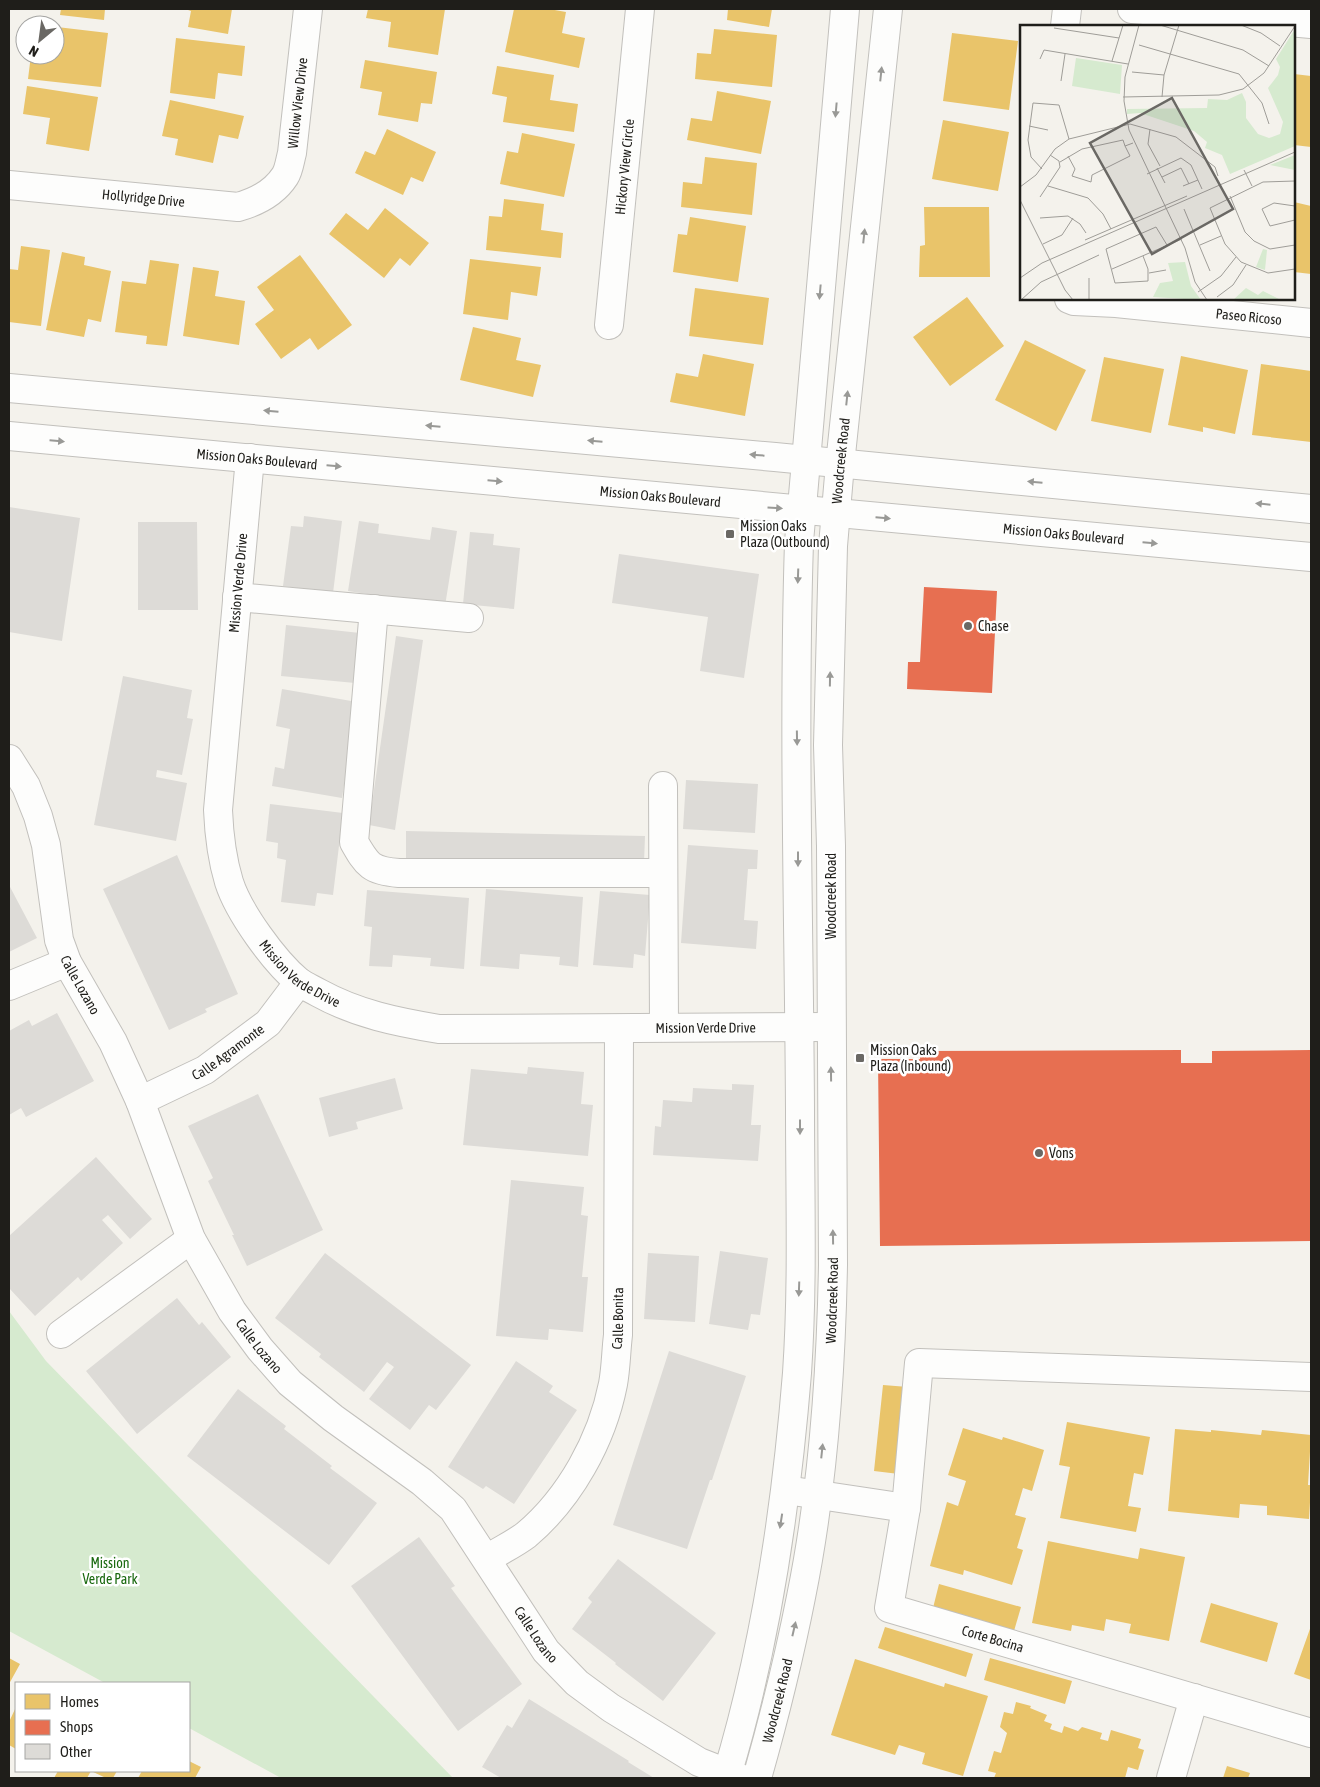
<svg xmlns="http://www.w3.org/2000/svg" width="1320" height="1787" viewBox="0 0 1320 1787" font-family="'Asap Condensed',sans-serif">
<rect width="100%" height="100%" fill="#f4f2ec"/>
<path fill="#d6eacf" d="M9,1311l37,50 407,417h-172l-92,-50v-45h-84l-96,-52z"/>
<path fill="#e9c46a" d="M61,9h44l-1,11 -44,-5z
M185,9h47l-4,25 -40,-7 3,-16z
M368,9h77l-7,46 -50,-8 3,-25 -25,-4z
M514,9h35l17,3 -4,21 23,5 -6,30 -74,-16z
M728,9h44l-3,18 -42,-7z
M57,27l51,6 -7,54 -73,-8 3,-24h24z
M714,29l63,6 -5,52 -77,-8 2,-26 14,1z
M952,33l66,8 -9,69 -66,-9z
M176,38l69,8 -3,30 -24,-3 -3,26 -45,-6z
M365,60l72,12 -5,32 -11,-1 -3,19 -40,-7 4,-23 -22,-4z
M497,66l57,9 -4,25 28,4 -4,28 -71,-10 4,-25 -15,-3z
M1294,74l17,2v71l-17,-2z
M27,86l71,11 -9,54 -43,-7 4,-26 -27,-4z
M717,91l54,10 -10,53 -74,-14 4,-22 21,3z
M170,100l74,16 -6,23 -19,-4 -6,28 -38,-8 3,-16 -16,-3z
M943,120l66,12 -11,59 -66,-12z
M387,129l49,23 -13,30 -12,-5 -8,18 -48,-22 10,-22 10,4z
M522,133l53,11 -11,53 -64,-13 7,-33 11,2z
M705,157l52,6 -5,52 -71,-8 2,-25 19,2z
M504,199l40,5 -3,26 22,3 -2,25 -75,-8 3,-34 13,1z
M1294,202l17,4v68l-17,-2z
M924,207h65l1,70h-71l1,-31 5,-1z
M385,208l44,35 -19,23 -10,-8 -16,20 -55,-44 17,-21 22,17z
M690,217l56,9 -8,56 -65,-10 5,-38 9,1z
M21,246l29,4 -9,76 -32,-4v-53l9,1z
M62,252l23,5 -1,8 27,6 -10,51 -13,-3 -4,18 -38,-7z
M300,255l52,70 -34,25 -8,-12 -29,21 -26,-35 19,-14 -17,-23z
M470,259l71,8 -4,29 -26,-4 -3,28 -45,-6z
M150,260l29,4 -12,82 -21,-2 1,-8 -32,-4 7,-51 24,3z
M193,267l26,4 -4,25 30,5 -6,44 -56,-9z
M695,288l74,10 -6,47 -74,-9z
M967,297l37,49 -54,40 -37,-49z
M473,327l48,11 -5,22 25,5 -8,32 -73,-17z
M1025,340l61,30 -30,61 -61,-31z
M703,354l51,10 -9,52 -75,-14 6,-29 22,4z
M1181,356l67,14 -13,64 -32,-7v5l-35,-7z
M1104,357l60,12 -13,64 -60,-12z
M1261,364l50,7v71l-59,-7z
M883,1385l25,2 -9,87 -25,-3z
M1067,1422l83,15 -7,38 -9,-2 -6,33 13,2 -5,24 -76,-14 10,-51 -11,-2z
M963,1428l39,12 1,-3 41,13 -12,41 -9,-3 -8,27 11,3 -9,30 6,2 -11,35 -48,-15 -1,5 -33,-9 17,-64 11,4 8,-25 -18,-6z
M1175,1429l36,3v-2l50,5 1,-5 49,5 -3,50h3l-2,34 -42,-4v-9l-27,-2 -1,14 -71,-7z
M1048,1541l90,18 2,-11 45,9 -16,84 -40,-8 2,-9 -25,-5 -2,12 -32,-6 -1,6 -39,-8z
M939,1584l82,23 -7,24 -81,-23z
M1211,1603l67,20 -11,39 -67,-20z
M1311,1626v54l-17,-6z
M885,1627l88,27 -7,23 -88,-29z
M9,1658l11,6 -11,20z
M990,1658l82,23 -7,23 -81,-24z
M855,1659l89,28 1,-4 43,13 -25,80 -41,-12 3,-11 -26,-8 -4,10 -64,-20z
M1016,1702l15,4 -1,2 17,7 -3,6 8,3 -2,5 12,4 2,-7 14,5 4,-4 20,6 -2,6 8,2 3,-11 30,9 -3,9 6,2 -6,20 -10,-3 -3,11h-131l2,-5 -8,-2 6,-20 7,2 6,-20 -7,-6 4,-15 9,2z
M16,1707v42l-7,-4v-23z
M189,1761l12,6 -6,11h-57l4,-7h47z
M1227,1766l23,7 -2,5h-25z
M58,1771h33l-4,7h-33z
M91,1771h26l-4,7h-7z"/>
<path fill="#e76f51" d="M924,587l73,4 -5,102 -85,-4 1,-27h12z
M1181,1050v13h31v-12l99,-1v191l-431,5 -2,-187h42l1,-8z"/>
<path fill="#dddbd7" d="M9,507l71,11 -18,123 -53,-9z
M304,516l38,5 -9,72 -50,-7 8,-60 12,1z
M359,521l20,3 -1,9 52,7 2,-13 25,4 -12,75 -97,-15z
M138,522h59l1,88h-60z
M470,532l24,2 -1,11 27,3 -6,61 -51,-5z
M619,554l140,20 -15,104 -44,-7 8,-54 -96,-14z
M286,625l74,8 -5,50 -74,-7z
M396,636l27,4 -28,190 -26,-5z
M123,676l69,14 -5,28 6,1 -11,56 -25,-5 -1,7 31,6 -11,58 -82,-16z
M282,689l75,13 -15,96 -70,-12 3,-19 9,2 6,-40 -14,-3z
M686,780l72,4 -3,49 -72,-4z
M270,804l73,9 -10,82 -16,-2 -2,13 -34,-4 5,-42 -9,-2 1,-15 -12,-2z
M406,831l239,5 -1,27 -238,-5z
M688,845l70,5 -1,19h-9l-4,51 14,1 -2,28 -75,-6z
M177,855l61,139 -33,15 2,3 -38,18 -66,-141z
M9,885l28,53 -28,14z
M486,889l97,8 -5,70 -19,-2 1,-8 -40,-3 -1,15 -39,-3z
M367,890l102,8 -5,71 -34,-3 1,-8 -38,-3 -1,12 -23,-1 3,-39 -8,-1z
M600,891l50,4 -5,61 -11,-2 -1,14 -40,-3z
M57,1013l37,68 -68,36 -5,-9 -12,7v-84l20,-11 3,6z
M528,1067l56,5 -3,32 12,1 -5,51 -125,-11 8,-76 56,5z
M395,1078l8,31 -47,13 2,7 -29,8 -10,-39z
M732,1084l22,1 -3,40h10l-3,36 -105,-6 2,-29 6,1 2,-27 29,2 1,-14 39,2z
M258,1094l65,136 -76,36 -15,-31h2l-26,-54 5,-3 -25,-52z
M96,1157l56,62 -22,20 -22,-24 -6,5 21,23 -42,38 -3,-4 -43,39 -26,-28v-52z
M511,1180l73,7 -3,28 7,1 -6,61h6l-5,55 -34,-3 -1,11 -52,-4z
M720,1251l48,7 -8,57 -9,-1 -3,16 -39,-6z
M325,1253l146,112 -35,45 -7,-5 -19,25 -41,-31 25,-32 -7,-5 -23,30 -45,-35 2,-3 -46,-36z
M648,1253l51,3 -4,66 -51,-3z
M177,1298l22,27 3,-3 29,35 -94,77 -51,-63z
M669,1351l77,25 -34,104h-2l-23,69 -74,-24z
M516,1361l37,25 -4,6 28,18 -63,94 -28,-18 -3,3 -35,-22z
M238,1389l48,37 -2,3 48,37 -2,2 47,35 -48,62 -142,-109z
M419,1537l36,49 -4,2 71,96 -64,47 -107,-145z
M618,1559l98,74 -53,68 -48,-37 1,-1 -44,-34 20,-27 -4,-4z
M529,1699l100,62 -1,1 26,16h-153l-19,-11 25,-42 5,3z"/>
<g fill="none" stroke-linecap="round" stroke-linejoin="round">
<defs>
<g id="street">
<path d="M1132,9l179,15"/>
<path d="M1065,26l2,-17"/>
<path id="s1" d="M9,185l229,22c18,-5 36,-14 47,-31 4,-6 5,-16 7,-23l16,-144"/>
<path id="s2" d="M1069,299l5,2 42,2 195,20"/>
<path id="s3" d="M609,325l31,-316"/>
<path id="s4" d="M250,458l-32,352c1,24 4,49 11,72 10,31 45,79 70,100 6,4 13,7 20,11 38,21 78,29 120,36l392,-2"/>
<path d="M237,597l232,21"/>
<path d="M374,609l-20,233c13,23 17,29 45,31h263"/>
<path id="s5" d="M9,759l17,27 12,30 8,29 13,95 8,22 46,80 27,59 51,138 41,72 28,38 30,34 43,35 89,64 31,27 93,142 31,32 34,25 88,54 41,16"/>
<path d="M663,786l1,241"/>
<path d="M9,986l58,-24"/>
<path id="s6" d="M140,1101l65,-31 63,-47 31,-41"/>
<path d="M61,1334l130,-95"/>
<path id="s7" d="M786,1490l120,18 -17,100 422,125"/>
<path d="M906,1508l13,-145 392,14"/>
<path id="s8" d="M487,1559c12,-8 27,-15 39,-24 44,-37 76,-95 87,-151 3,-16 3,-33 5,-49l1,-306"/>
<path d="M1171,1778l23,-80"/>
</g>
<g id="secondary">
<path d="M9,388l766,69 536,52"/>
<path id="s9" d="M9,436l1302,121"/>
<path d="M726,1778c40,-131 60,-268 71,-405 6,-87 3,-175 3,-263 -1,-189 -7,-379 -1,-568l46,-533"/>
<path id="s10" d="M757,1778c17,-60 32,-120 44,-181 22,-108 30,-222 32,-332l-2,-419 -3,-101 5,-199 7,-82 48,-455"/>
</g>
</defs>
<use href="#street" stroke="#c2c0bc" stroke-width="30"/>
<use href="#secondary" stroke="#c2c0bc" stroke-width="30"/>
<use href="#street" stroke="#fdfdfc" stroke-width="28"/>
<use href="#secondary" stroke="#fdfdfc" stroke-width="28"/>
</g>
<defs><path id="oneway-solid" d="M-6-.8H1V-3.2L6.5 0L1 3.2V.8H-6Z" transform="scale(1.25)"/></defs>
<g fill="#999996">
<use href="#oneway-solid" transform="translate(881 74) rotate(-84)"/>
<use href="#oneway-solid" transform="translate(836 110) rotate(95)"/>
<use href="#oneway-solid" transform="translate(864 236) rotate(-84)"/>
<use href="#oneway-solid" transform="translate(820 292) rotate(95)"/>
<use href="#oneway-solid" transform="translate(847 398) rotate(-84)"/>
<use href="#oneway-solid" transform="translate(271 411) rotate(-175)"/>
<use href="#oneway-solid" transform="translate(433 426) rotate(-175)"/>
<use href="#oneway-solid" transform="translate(57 441) rotate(5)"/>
<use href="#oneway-solid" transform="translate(595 441) rotate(-175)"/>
<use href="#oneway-solid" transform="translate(757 455) rotate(-175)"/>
<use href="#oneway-solid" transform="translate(334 466) rotate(5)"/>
<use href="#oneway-solid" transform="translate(495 481) rotate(5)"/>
<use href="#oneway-solid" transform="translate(1035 482) rotate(-175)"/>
<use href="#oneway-solid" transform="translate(1263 504) rotate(-174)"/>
<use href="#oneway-solid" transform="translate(775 508) rotate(4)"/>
<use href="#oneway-solid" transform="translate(883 518) rotate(5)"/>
<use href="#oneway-solid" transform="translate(1150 543) rotate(5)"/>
<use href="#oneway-solid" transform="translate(798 576) rotate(92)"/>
<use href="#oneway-solid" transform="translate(830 679) rotate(-89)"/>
<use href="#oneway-solid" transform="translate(797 738) rotate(89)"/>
<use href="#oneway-solid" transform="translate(798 859) rotate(90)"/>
<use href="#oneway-solid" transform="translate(831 1074) rotate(-91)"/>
<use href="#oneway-solid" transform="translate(800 1127) rotate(90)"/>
<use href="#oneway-solid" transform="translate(833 1237) rotate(-91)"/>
<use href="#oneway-solid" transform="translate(799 1289) rotate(92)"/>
<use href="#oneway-solid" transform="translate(822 1451) rotate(-84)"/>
<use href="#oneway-solid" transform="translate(781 1521) rotate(99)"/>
<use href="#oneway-solid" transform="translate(794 1629) rotate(-77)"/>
</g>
<g fill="#6a6864" stroke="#fff" stroke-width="2">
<rect x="725" y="529" width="10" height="10" rx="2.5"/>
<circle cx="968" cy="626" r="5"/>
<rect x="855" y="1053" width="10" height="10" rx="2.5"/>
<circle cx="1039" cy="1153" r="5"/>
</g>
<g text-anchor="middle" stroke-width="5" stroke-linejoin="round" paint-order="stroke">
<g font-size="14" fill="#1f1e1a" stroke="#fff">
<text dy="5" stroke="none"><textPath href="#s1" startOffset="362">Willow View Drive</textPath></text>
<text dy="5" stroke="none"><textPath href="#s3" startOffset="159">Hickory View Circle</textPath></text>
<text dy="5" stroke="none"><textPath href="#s1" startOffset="135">Hollyridge Drive</textPath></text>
<text dy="5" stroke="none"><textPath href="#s2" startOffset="181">Paseo Ricoso</textPath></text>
<text dy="5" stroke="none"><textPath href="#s9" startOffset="249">Mission Oaks Boulevard</textPath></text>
<text dy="5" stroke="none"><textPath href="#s10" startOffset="1325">Woodcreek Road</textPath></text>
<text dy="5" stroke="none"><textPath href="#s9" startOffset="654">Mission Oaks Boulevard</textPath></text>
<text dy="5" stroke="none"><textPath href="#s9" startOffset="1059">Mission Oaks Boulevard</textPath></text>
<text transform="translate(238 583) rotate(-85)" y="5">Mission Verde Drive</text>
<text transform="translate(831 896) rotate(-90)" y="5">Woodcreek Road</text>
<text dy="5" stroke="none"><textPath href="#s4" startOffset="545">Mission Verde Drive</textPath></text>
<text dy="5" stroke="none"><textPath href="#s5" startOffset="240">Calle Lozano</textPath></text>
<text dy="5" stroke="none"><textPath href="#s4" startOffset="965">Mission Verde Drive</textPath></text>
<text dy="5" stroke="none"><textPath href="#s6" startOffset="101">Calle Agramonte</textPath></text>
<text dy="5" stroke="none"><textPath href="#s10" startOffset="485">Woodcreek Road</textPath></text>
<text dy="5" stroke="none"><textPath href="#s8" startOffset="289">Calle Bonita</textPath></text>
<text dy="5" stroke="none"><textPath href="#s5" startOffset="645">Calle Lozano</textPath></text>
<text dy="5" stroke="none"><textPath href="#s5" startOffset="1050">Calle Lozano</textPath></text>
<text dy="5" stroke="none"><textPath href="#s7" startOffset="331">Corte Bocina</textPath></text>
<text dy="5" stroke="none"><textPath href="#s10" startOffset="80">Woodcreek Road</textPath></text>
</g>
<g font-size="14" fill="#1f1e1a" stroke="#fff" text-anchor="start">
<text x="740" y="531">Mission Oaks<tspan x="740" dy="16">Plaza (Outbound)</tspan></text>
<text x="978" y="631">Chase</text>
<text x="870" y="1055">Mission Oaks<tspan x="870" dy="16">Plaza (Inbound)</tspan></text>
<text x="1049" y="1158">Vons</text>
</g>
<g font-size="14" fill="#19690f" stroke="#fff">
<text x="110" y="1568">Mission<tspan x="110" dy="16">Verde Park</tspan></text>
</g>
</g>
<g transform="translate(1020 25)">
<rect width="275" height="275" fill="#f4f2ec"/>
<path d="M275,4v117l-65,28 -8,-19 -17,-7 2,-6 -13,-11 -54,-18 -13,1v-5l80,-1 1,-9 19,1 15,-7 4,9v16l12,16 11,4 11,-4 3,-12 -15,-34 10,-13 2,-8 -4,-8zM56,33l46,7 -2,29 -48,-8zM275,130v15l-25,-5zM243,224l4,1 -2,20 -9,-3zM165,237l6,24 10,14 -48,-3 7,-14 13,-2 -5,-18zM226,263l12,7 5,-4 18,9h-48z" fill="#d6eacf"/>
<path fill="none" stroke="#9f9d98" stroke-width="1" d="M119,0l-14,52 -1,24 5,29 56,118 10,34 12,18M140,0l83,25 26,16M221,0l20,8 19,13M34,3l65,10M119,20l100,29 23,29 7,21M20,34l4,-9 84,14M92,36l11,-36M112,47l32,3M41,56l4,-27M103,72l96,-2 24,-6 21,-16 31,-47M142,72l2,-22 15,-50M9,101l19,4M130,104l-2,15 12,22M48,131l7,13 -3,7 19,6 1,-7 38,-19 -5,-10M40,137l22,-13 41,-9 2,6 8,-3M137,143l8,15M22,144l-11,-12 -3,-17 5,-37 26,2 10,34M224,145l8,16M127,149l34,-16 10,7 11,24M142,152l19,-9 8,16M275,156l-32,1 -53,26 15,36 16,18 27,11 27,-4M28,161l40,12 15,16 8,15M163,161l15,-6M0,162l16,-12 19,-26 14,-10 61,-15 46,13 39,30 3,9M210,171l15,36 9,9 16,8 25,-4M20,172l20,-30 -1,-6 -9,-6M0,175l45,90 8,10M275,181l-21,-3 -12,6 8,17 25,-6M164,184l26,62M20,193l28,-2 12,8 6,9M65,215l102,-44M23,219l19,-9 11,-17M180,220l21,-9M123,231l5,13v12l-33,2 -9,-34 50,-22 11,18M92,244l70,-30M129,248l17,-3M0,253l22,-15 253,-111M69,253v22M178,267l23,-16 15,-19M197,272l16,-12 13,-20M1,275l20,-18 58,-27"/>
<path fill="#6a6864" fill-opacity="0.15" stroke="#6a6864" stroke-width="2.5" d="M152,73l61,111 -81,45 -62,-111z"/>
<rect width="275" height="275" fill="none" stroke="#1f1e1a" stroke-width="2.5"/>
</g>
<rect width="1320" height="1787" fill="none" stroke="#1f1e1a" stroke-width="20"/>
<rect x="15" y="1682" width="175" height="90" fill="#ffffff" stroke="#a5a5a3"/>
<rect x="25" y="1694" width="25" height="15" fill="#e9c46a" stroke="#a5a5a3"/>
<text x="60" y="1707" font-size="15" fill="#1f1e1a">Homes</text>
<rect x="25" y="1720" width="25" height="15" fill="#e76f51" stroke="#a5a5a3"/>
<text x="60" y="1732" font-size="15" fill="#1f1e1a">Shops</text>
<rect x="25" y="1744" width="25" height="15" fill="#dddbd7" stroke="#a5a5a3"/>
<text x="60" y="1757" font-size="15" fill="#1f1e1a">Other</text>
<g transform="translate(40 40) rotate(209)"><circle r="24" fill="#ffffff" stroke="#a5a5a3"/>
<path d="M0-4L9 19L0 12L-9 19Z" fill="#6a6864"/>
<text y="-8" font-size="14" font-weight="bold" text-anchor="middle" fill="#1f1e1a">N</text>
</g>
</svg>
